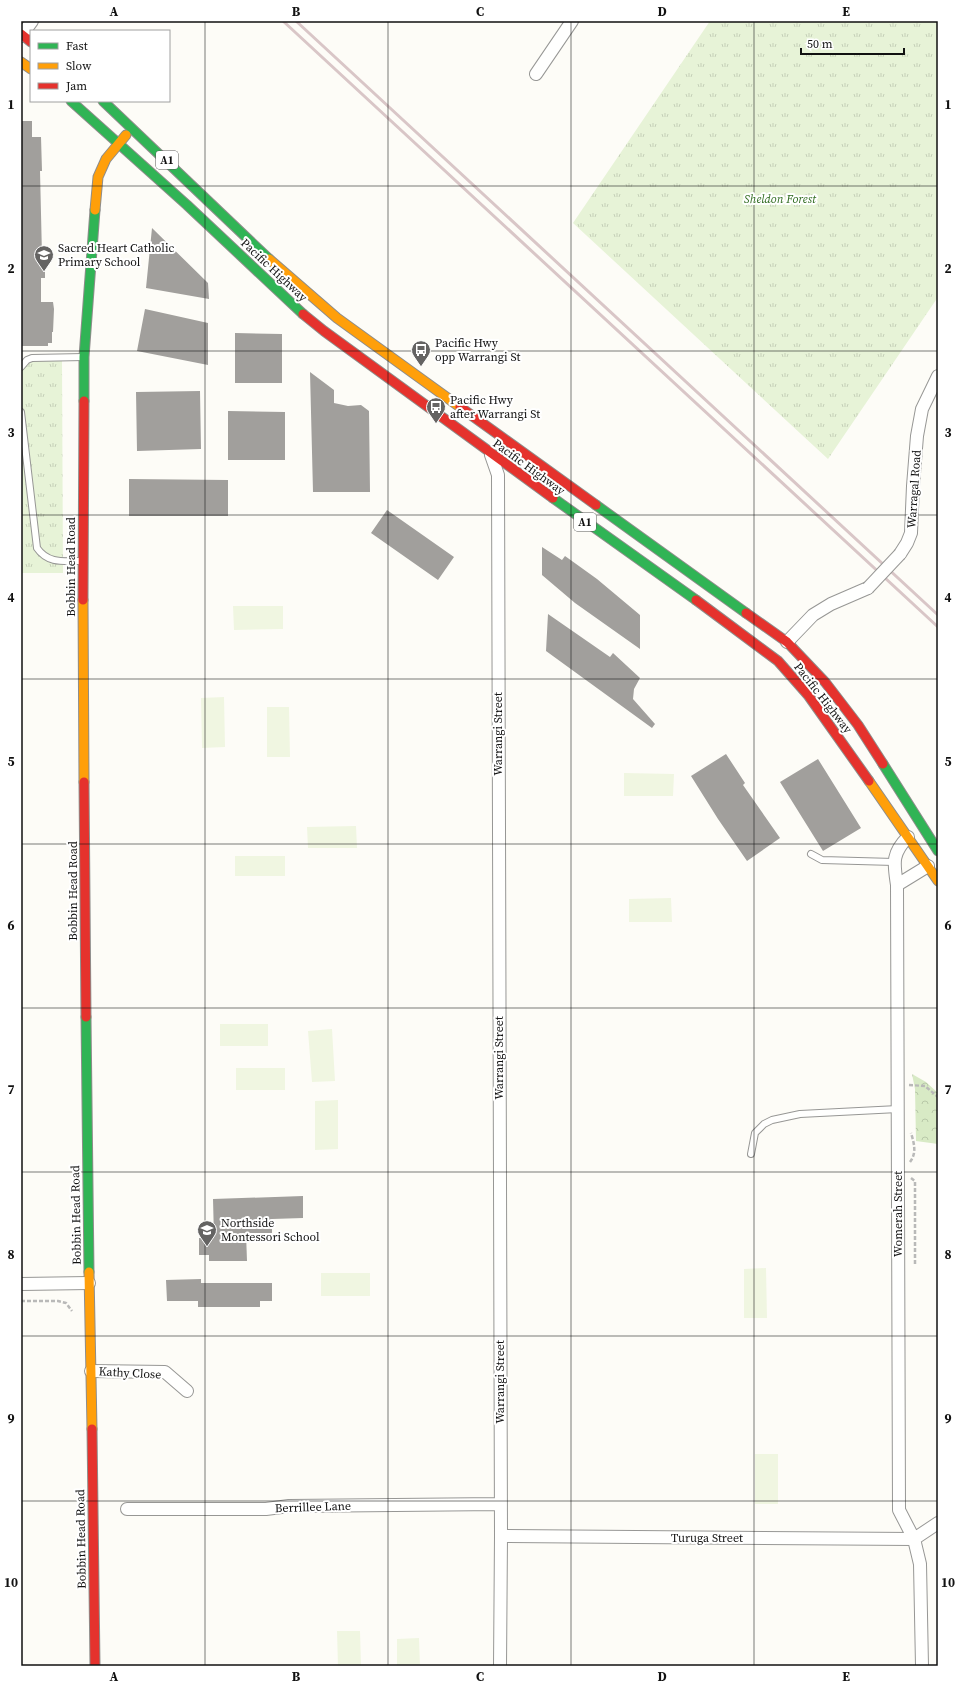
<svg xmlns="http://www.w3.org/2000/svg" width="959" height="1687" viewBox="0 0 959 1687" font-family="'Source Serif 4',serif">
<defs>
<pattern id="forest-crowns" width="20" height="18" patternUnits="userSpaceOnUse"><rect width="20" height="18" fill="#d8eac5"/><path d="M2 6a3 3 0 1 1 6 0M12 15a3 3 0 1 1 6 0" fill="none" stroke="#b8c8a8"/></pattern>
<pattern id="park-tufts" width="24" height="20" patternUnits="userSpaceOnUse"><rect width="24" height="20" fill="#e7f3d7"/><path d="M3 7l-1-3M5 7V3M7 7l1-3M15 17l-1-3M17 17v-4M19 17l1-3" fill="none" stroke="#c5cfb8"/></pattern>
</defs>
<rect width="100%" height="100%" fill="#fdfcf7"/>
<path fill="url(#forest-crowns)" d="M912,1074l14,8 12,11v51l-22,-3 -1,-52z"/>
<path fill="url(#park-tufts)" d="M710,21h228v276l-110,162 -255,-236z
M21,361h41l1,212h-42z"/>
<path fill="#f0f6e1" d="M233,606h50v23l-49,1z
M224,697l1,50 -23,1 -1,-50z
M267,707h22l1,50h-23z
M624,773l50,1 -1,22h-49z
M356,826l1,22h-49l-1,-21z
M235,856h50v20h-50z
M671,898l1,24h-43v-23z
M220,1024h48v22h-48z
M332,1029l3,52 -23,1 -4,-51z
M236,1068h49v22h-49z
M338,1100v49l-23,1v-49z
M766,1268l1,50h-23v-49z
M321,1273h49v23h-49z
M755,1454h23v50h-23z
M360,1631l1,35h-23l-1,-35z
M419,1638l1,28h-23v-27z"/>
<path fill="#a19f9c" d="M21,121h11v16h9l1,34h-2l2,85h3v22h-4v24h12l1,7 -1,23h-1v11h-4v3h-27z
M152,228l56,55 1,16 -63,-11z
M145,309l63,14v42l-71,-14z
M235,333l47,1v49h-47z
M310,372l24,18v13l14,3 13,-1 8,6 1,81h-57z
M200,391l1,58 -64,2 -1,-59z
M228,411l57,1v48h-57z
M129,479l99,1v36h-99z
M387,510l67,47 -16,23 -67,-47z
M542,547l20,13 3,-4 32,23 43,36v34l-65,-46 -33,-28z
M548,614l62,43 3,-4 27,25 -6,11 -1,10 22,25 -3,4 -106,-77z
M726,754l19,29 -2,2 37,53 -33,23 -29,-42 -27,-43z
M818,759l43,69 -38,23 -43,-69z
M303,1196v22l-31,1v14h-26l1,28h-38v-6h-10v-17h15l-1,-39z
M201,1279v4h71v18h-12v6h-62v-6h-31l-1,-21z"/>
<g fill="none" stroke-linecap="round" stroke-linejoin="round">
<defs>
<path id="lane" d="M21,367l6,-7 5,-2 52,-1
M21,412l16,136c11,16 27,13 44,13
M811,854l11,6 72,2
M751,1154l4,-21 9,-9 8,-4 28,-6 98,-5"/>
<path id="street" d="M21,36l11,-15
M536,74l36,-53
M491,455l7,20 3,1061 -1,130
M900,554l7,-11 4,-10 2,-47 4,-50 5,-27 16,-33
M787,642l26,-27 18,-11 37,-16
M908,837c-17,17 -14,27 -11,48l2,625 15,29 6,25 2,102
M897,885l31,-19
M21,1284l68,-1
M91,1371l74,1 22,19
M127,1509h139l23,-3 211,-2
M501,1536l413,3
M914,1539l24,-16"/>
<path id="fast" d="M71,101l116,104 116,109
M103,101l166,158
M84,401v-44l11,-147
M553,498l143,102
M596,505l150,108
M883,764l55,87
M86,1017l3,255"/>
<path id="slow" d="M21,62l10,7
M95,210l3,-33 8,-18 20,-24
M269,259l68,59 123,89
M83,600l1,182
M869,781l69,100
M89,1272l3,157"/>
<path id="jam" d="M21,34l10,8
M303,314l21,17 229,167
M460,407l136,98
M83,600l1,-199
M696,600l82,61 30,34 61,86
M746,613l41,29 38,40 33,43 25,39
M84,782l2,235
M92,1429l3,237"/>
</defs>
<use href="#lane" stroke="#979795" stroke-width="8"/>
<use href="#street" stroke="#979795" stroke-width="14"/>
<use href="#fast" stroke="#8e8d8b" stroke-width="11"/>
<use href="#slow" stroke="#8e8d8b" stroke-width="11"/>
<use href="#jam" stroke="#8e8d8b" stroke-width="11"/>
<path stroke="#b9b9b8" stroke-width="2.5" stroke-dasharray="4 2" stroke-linecap="butt" d="M909,1085l16,1 13,11
M910,1162c7,-9 4,-19 1,-29
M911,1178l4,3v83
M21,1301h37l8,2 6,8"/>
<use href="#lane" stroke="#fffffe" stroke-width="6"/>
<use href="#street" stroke="#fffffe" stroke-width="12"/>
<use href="#fast" stroke="#30b455" stroke-width="9"/>
<use href="#slow" stroke="#ff9f0a" stroke-width="9"/>
<use href="#jam" stroke="#e5322d" stroke-width="9"/>
<path stroke="#d9c6c7" stroke-width="3" d="M283,21l655,606
M296,21l642,594"/>
<defs>
<path id="street-bridge" d="M868,588l32,-34"/>
</defs>
<use href="#street-bridge" stroke="#979795" stroke-width="14" stroke-linecap="butt"/>
<use href="#street-bridge" stroke="#fffffe" stroke-width="12"/>
</g>
<path fill="none" stroke="#111" stroke-width="1" stroke-opacity="0.55" d="M205,21v1645M388,21v1645M571,21v1645M754,21v1645M21,186h917M21,351h917M21,515h917M21,679h917M21,844h917M21,1008h917M21,1172h917M21,1336h917M21,1501h917"/>
<defs>
<symbol id="school-pin" viewBox="-11 -11 22 30"><path d="M0 17L-7.5 6A9.5 9.5 0 1 1 7.5 6Z" fill="#646362" stroke="#fff"/><path d="M0-5L7-2L0 1L-7-2ZM-4 1L0 2.5L4 1V4Q0 6-4 4Z" fill="#fff"/></symbol>
<symbol id="bus-pin" viewBox="-11 -11 22 30"><path d="M0 17L-7.5 6A9.5 9.5 0 1 1 7.5 6Z" fill="#646362" stroke="#fff"/><path d="M-5-6H5V4H4V6H2V4H-2V6H-4V4H-5ZM-3.5-4V0h7V-4ZM-3.5 1.2v1.5H-2V1.2ZM2 1.2v1.5H3.5V1.2Z" fill="#fff"/></symbol>
</defs>
<g fill-rule="evenodd">
<use href="#school-pin" x="33" y="244" width="22" height="30"/>
<use href="#bus-pin" x="410" y="339" width="22" height="30"/>
<use href="#bus-pin" x="425" y="396" width="22" height="30"/>
<use href="#school-pin" x="196" y="1219" width="22" height="30"/>
</g>
<g text-anchor="middle" stroke-width="4" stroke-linejoin="round" paint-order="stroke">
<g fill="#fff" stroke="#585858" stroke-width="1">
<rect x="156" y="151" width="22" height="18" rx="3"/>
<rect x="574" y="513" width="22" height="18" rx="3"/>
</g>
<g font-size="11" font-weight="bold" fill="#111">
<text x="167" y="164">A1</text>
<text x="585" y="526">A1</text>
</g>
<g font-size="12" font-style="italic" fill="#2f6b1f" stroke="#fff">
<text x="780" y="203">Sheldon Forest</text>
</g>
<g font-size="12" fill="#111" stroke="#fff" text-anchor="start">
<text x="58" y="252">Sacred Heart Catholic<tspan x="58" dy="14">Primary School</tspan></text>
<text x="435" y="347">Pacific Hwy<tspan x="435" dy="14">opp Warrangi St</tspan></text>
<text x="450" y="404">Pacific Hwy<tspan x="450" dy="14">after Warrangi St</tspan></text>
<text x="221" y="1227">Northside<tspan x="221" dy="14">Montessori School</tspan></text>
</g>
<g font-size="12" fill="#111" stroke="#fff">
<text transform="translate(274 270) rotate(43)" y="4">Pacific Highway</text>
<text transform="translate(529 467) rotate(36)" y="4">Pacific Highway</text>
<text transform="translate(914 489) rotate(-86)" y="4">Warragal Road</text>
<text transform="translate(71 567) rotate(-90)" y="4">Bobbin Head Road</text>
<text transform="translate(823 698) rotate(52)" y="4">Pacific Highway</text>
<text transform="translate(498 734) rotate(-90)" y="4">Warrangi Street</text>
<text transform="translate(73 891) rotate(-90)" y="4">Bobbin Head Road</text>
<text transform="translate(499 1058) rotate(-90)" y="4">Warrangi Street</text>
<text transform="translate(898 1214) rotate(-90)" y="4">Womerah Street</text>
<text transform="translate(76 1215) rotate(-91)" y="4">Bobbin Head Road</text>
<text transform="translate(130 1373) rotate(3)" y="4">Kathy Close</text>
<text transform="translate(500 1382) rotate(-90)" y="4">Warrangi Street</text>
<text transform="translate(313 1507) rotate(-2)" y="4">Berrillee Lane</text>
<text x="707" y="1542">Turuga Street</text>
<text transform="translate(81 1539) rotate(-91)" y="4">Bobbin Head Road</text>
</g>
</g>
<rect width="959" height="1687" fill="none" stroke="#ffffff" stroke-width="44"/>
<rect x="30" y="30" width="140" height="72" fill="#ffffff" stroke="#a0a0a0"/>
<rect x="38" y="43" width="20" height="6" fill="#30b455" stroke="#a0a0a0"/>
<text x="66" y="50" font-size="12" fill="#111111">Fast</text>
<rect x="38" y="63" width="20" height="6" fill="#ff9f0a" stroke="#a0a0a0"/>
<text x="66" y="70" font-size="12" fill="#111111">Slow</text>
<rect x="38" y="83" width="20" height="6" fill="#e5322d" stroke="#a0a0a0"/>
<text x="66" y="90" font-size="12" fill="#111111">Jam</text>
<path d="M801 48v6h103v-6" fill="none" stroke="#111111" stroke-width="2"/>
<text x="807" y="48" font-size="12" fill="#111111" stroke="#ffffff" stroke-width="3" paint-order="stroke">50 m</text>
<rect x="22" y="22" width="915" height="1643" fill="none" stroke="#111" stroke-width="1.5"/>
<g font-size="13" text-anchor="middle" font-weight="bold" fill="#111">
<text x="114" y="16">A</text>
<text x="296" y="16">B</text>
<text x="480" y="16">C</text>
<text x="662" y="16">D</text>
<text x="846" y="16">E</text>
<text x="11" y="109">1</text>
<text x="948" y="109">1</text>
<text x="11" y="273">2</text>
<text x="948" y="273">2</text>
<text x="11" y="437">3</text>
<text x="948" y="437">3</text>
<text x="11" y="602">4</text>
<text x="948" y="602">4</text>
<text x="11" y="766">5</text>
<text x="948" y="766">5</text>
<text x="11" y="930">6</text>
<text x="948" y="930">6</text>
<text x="11" y="1094">7</text>
<text x="948" y="1094">7</text>
<text x="11" y="1259">8</text>
<text x="948" y="1259">8</text>
<text x="11" y="1423">9</text>
<text x="948" y="1423">9</text>
<text x="11" y="1587">10</text>
<text x="948" y="1587">10</text>
<text x="114" y="1681">A</text>
<text x="296" y="1681">B</text>
<text x="480" y="1681">C</text>
<text x="662" y="1681">D</text>
<text x="846" y="1681">E</text>
</g>
</svg>
